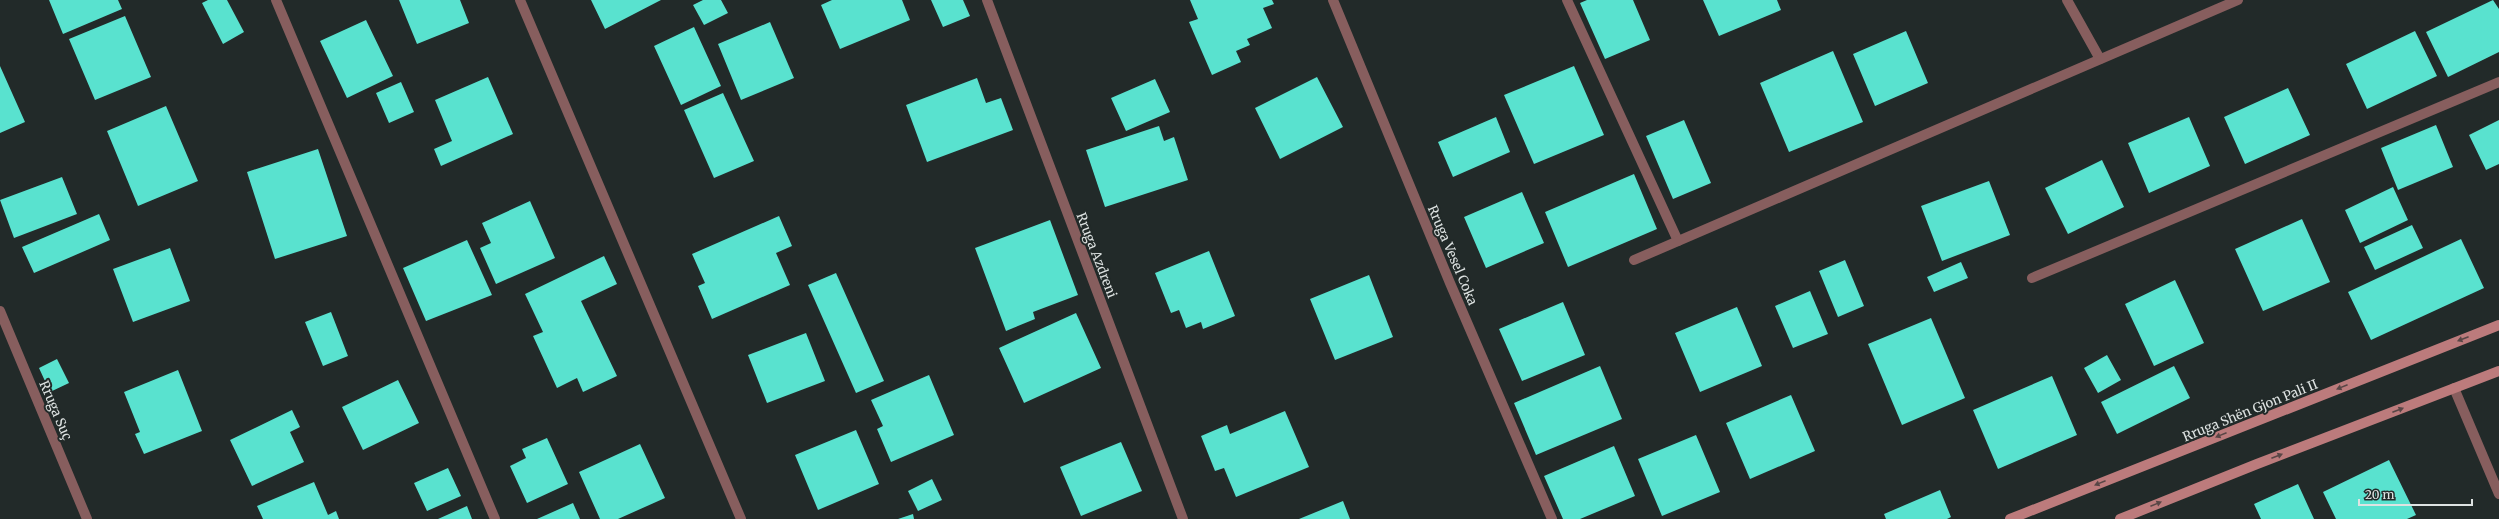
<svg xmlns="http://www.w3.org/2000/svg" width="2499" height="519" viewBox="0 0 2499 519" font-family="Merriweather,serif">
<rect width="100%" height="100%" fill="#222a29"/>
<path fill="#59e2cf" d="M49,0h69l4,9 -59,25z
M208,0h19l17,32 -21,12 -21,-41z
M399,0h61l9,23 -52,21z
M591,0h70l-56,29z
M703,0h18l7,13 -24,12 -11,-20z
M832,0h70l8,20 -70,29 -19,-44z
M931,0h32l7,16 -27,11z
M1190,0h82l2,4 -11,4 9,20 -25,11 3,6 -14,6 5,11 -29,13 -23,-53 9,-3z
M1587,0h46l17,40 -45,19 -25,-56z
M1703,0h74l4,10 -62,26z
M2493,0l6,9v43l-51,25 -22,-45z
M125,16l26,61 -56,23 -26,-61z
M366,20l27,56 -46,22 -27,-57z
M770,22l24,56 -53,22 -23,-56z
M694,27l27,59 -40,19 -27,-59z
M1906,31l22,52 -53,23 -22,-52z
M2415,31l22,45 -70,33 -21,-45z
M1833,51l30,71 -74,30 -29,-69z
M0,66l25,56 -25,11z
M1574,66l30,69 -70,29 -30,-69z
M488,77l25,57 -72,32 -7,-17 18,-8 -17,-41z
M1317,77l26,50 -63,32 -25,-51z
M977,78l9,25 15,-5 12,32 -86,32 -21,-57z
M1155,79l15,33 -44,19 -15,-33z
M401,82l13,30 -25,11 -13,-30z
M2288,88l22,47 -65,29 -21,-47z
M723,93l31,68 -40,17 -30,-68z
M166,106l32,75 -60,25 -31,-75z
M1496,117l14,35 -57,25 -15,-35z
M2189,117l21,49 -61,27 -21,-50z
M1684,120l27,63 -38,16 -27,-63z
M2499,120v44l-13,6 -17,-35z
M2436,125l17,42 -55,23 -17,-42z
M1159,126l5,15 10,-4 14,43 -83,27 -19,-57z
M318,149l29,87 -72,23 -28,-87z
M2102,160l22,47 -56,27 -23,-46z
M1634,174l23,55 -89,38 -23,-55z
M62,177l15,37 -63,24 -14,-38z
M1989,181l21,54 -68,26 -21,-55z
M2393,187l15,33 -48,23 -15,-33z
M1522,192l22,51 -58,25 -22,-51z
M530,201l25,57 -59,26 -16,-36 11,-5 -9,-20z
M99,214l11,26 -76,33 -12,-26z
M779,216l13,30 -16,7 14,32 -78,34 -14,-33 7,-3 -13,-29z
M2302,219l28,63 -67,29 -28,-62z
M1050,220l28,75 -45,17 2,7 -29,12 -31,-83z
M2412,225l11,23 -48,22 -11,-23z
M2461,239l23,49 -113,52 -23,-48z
M467,240l25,55 -66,26 -23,-53z
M170,248l20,53 -57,21 -20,-53z
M1209,251l26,65 -32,13 -2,-7 -15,6 -7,-18 -8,3 -16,-40z
M604,256l13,28 -36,17 36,75 -34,16 -6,-14 -20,10 -24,-52 10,-4 -18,-38z
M1845,260l19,46 -26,11 -19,-46z
M1961,262l7,16 -34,14 -7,-15z
M836,273l48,108 -28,12 -48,-108z
M1369,275l24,62 -58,23 -25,-61z
M2175,280l29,63 -50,23 -29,-62z
M1810,291l18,43 -35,14 -18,-42z
M1563,302l22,53 -63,26 -23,-52z
M1737,307l25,59 -62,26 -25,-59z
M331,312l17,44 -25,10 -18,-44z
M1076,313l25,55 -77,35 -25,-55z
M1931,318l34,80 -63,27 -34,-81z
M806,333l19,48 -58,22 -19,-48z
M2107,355l14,25 -23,13 -14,-25z
M57,359l12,24 -19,9 -11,-24z
M1600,366l22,53 -86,36 -22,-52z
M2174,366l16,32 -73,36 -16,-32z
M178,370l24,61 -58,23 -9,-20 5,-2 -16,-40z
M929,375l25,60 -63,27 -14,-33 6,-3 -12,-26z
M2052,376l25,59 -79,34 -25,-59z
M398,380l21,43 -56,27 -21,-43z
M1791,395l24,56 -65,28 -24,-56z
M292,410l8,17 -10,5 14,30 -52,24 -22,-46z
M1285,411l24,56 -73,30 -12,-29 -9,3 -14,-35 26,-11 3,9z
M856,430l23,54 -61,26 -23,-55z
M1696,435l24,57 -58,24 -24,-57z
M547,438l21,46 -41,19 -17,-37 16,-8 -4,-9z
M1121,442l21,49 -61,25 -21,-49z
M640,444l25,54 -47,21h-18l-21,-47z
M1614,446l21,50 -55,23h-17l-19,-43z
M2389,460l27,55 -9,4h-71l-13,-27z
M448,468l13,28 -34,15 -13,-28z
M932,479l10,21 -24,11 -10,-20z
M314,482l14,33 8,-4 3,8h-76l-6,-13z
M2298,484l16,35h-53l-7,-15z
M1940,490l11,27 -4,2h-61l-2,-5z
M1343,501l7,18h-51z
M573,503l7,16h-43z
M467,506l5,13h-34z
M913,514l1,5h-16z"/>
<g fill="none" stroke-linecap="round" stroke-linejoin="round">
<path stroke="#875e5e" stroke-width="10" d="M1567,0l111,241
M2067,0l33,59
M2454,388l45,106"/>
<path stroke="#875e5e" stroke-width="10" d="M276,0l219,519
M520,0l221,519
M987,0l196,519
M1333,0l117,283 102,236
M1634,260l604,-260
M2032,278l467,-196
M0,311l87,208"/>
<path stroke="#bc7b7c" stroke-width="10" d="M2010,519l489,-194
M2120,519l137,-55 242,-93"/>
</g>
<defs><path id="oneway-solid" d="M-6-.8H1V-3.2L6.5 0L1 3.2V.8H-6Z"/></defs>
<g fill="#584646">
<use href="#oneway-solid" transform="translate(2463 339) rotate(159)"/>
<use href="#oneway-solid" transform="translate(2342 387) rotate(158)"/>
<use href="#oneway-solid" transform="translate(2398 410) rotate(-21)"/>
<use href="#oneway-solid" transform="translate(2221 435) rotate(158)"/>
<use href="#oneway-solid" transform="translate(2277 456) rotate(-21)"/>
<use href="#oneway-solid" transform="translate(2100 483) rotate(158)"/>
<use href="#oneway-solid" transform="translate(2156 504) rotate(-22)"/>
</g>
<g text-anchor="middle" stroke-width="4" stroke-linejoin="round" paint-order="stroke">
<g font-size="13" fill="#dee3e2" stroke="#222a29">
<text transform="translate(1097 255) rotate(69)" y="5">Rruga Azdreni</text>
<text transform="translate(1453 255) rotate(67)" y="5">Rruga Vesel Coka</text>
<text transform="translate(56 410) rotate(67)" y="5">Rruga Suç</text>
<text transform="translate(2250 410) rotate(-22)" y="5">Rruga Shën Gjon Pali II</text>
</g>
</g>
<path d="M2359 499v6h113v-6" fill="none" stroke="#dee3e2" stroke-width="2"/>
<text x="2365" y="499" font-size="12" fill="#dee3e2" stroke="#222a29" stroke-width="3" paint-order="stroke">20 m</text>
</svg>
